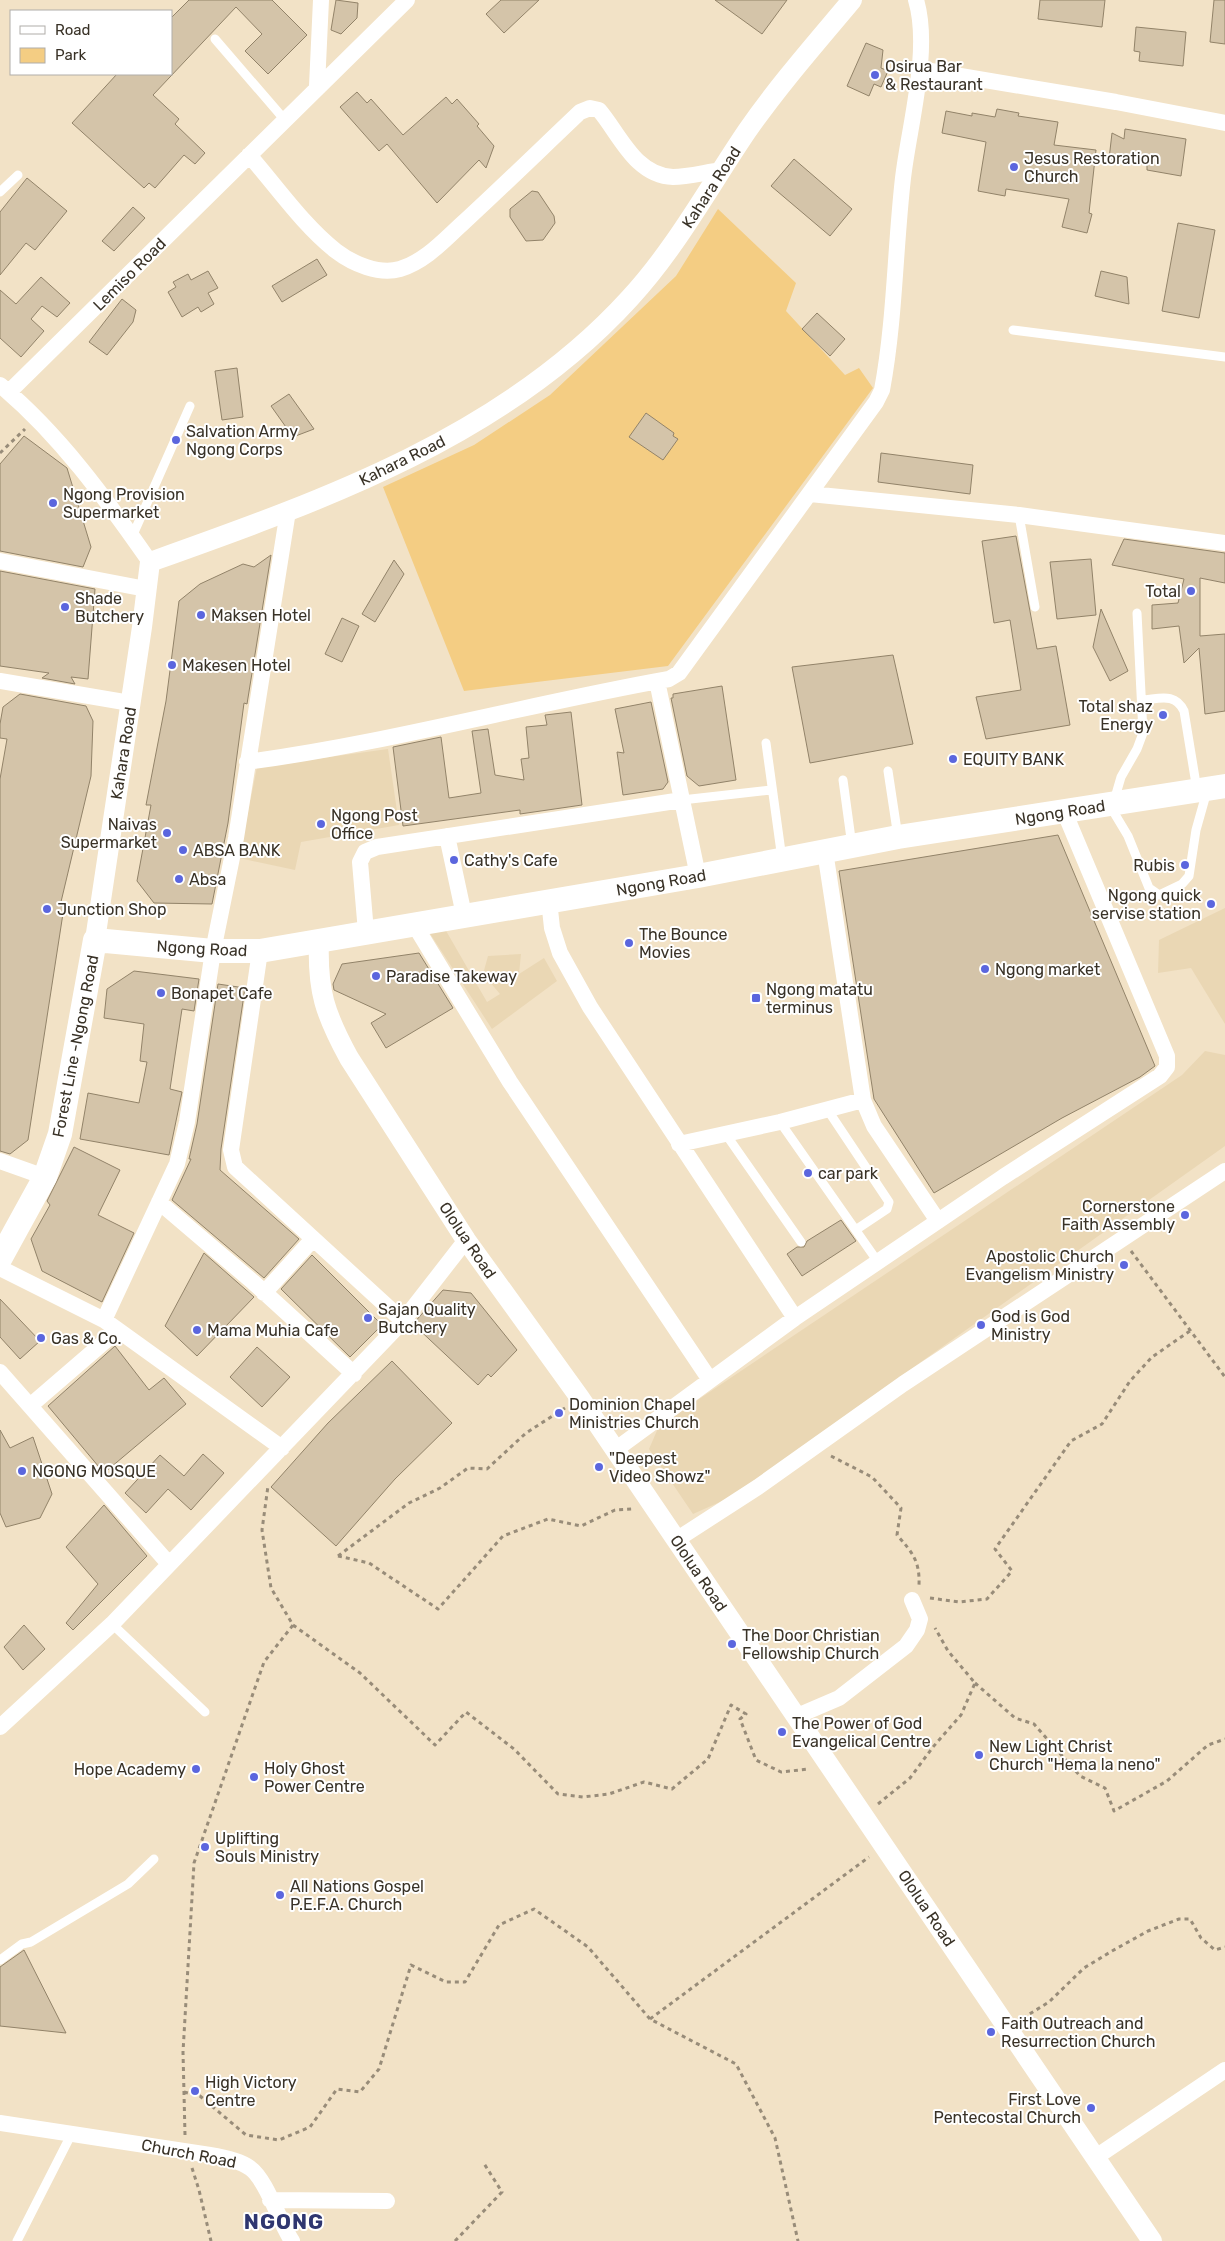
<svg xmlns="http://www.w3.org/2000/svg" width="1225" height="2241" viewBox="0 0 1225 2241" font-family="Rubik,sans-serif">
<rect width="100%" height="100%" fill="#f2e2c6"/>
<path fill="#ead7b4" d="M388,749l11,76 -98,17 -6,28 -56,-12 18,-91z
M1225,908v116l-34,-56 -33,5 1,-33z
M445,929l42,73 13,-8 -17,-20 5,-18 33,-2 -2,20 25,-16 13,23 -65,48 -63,-97z
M1205,1051l20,4v91l-494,351 -38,17 -44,-65 10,-23 523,-351z"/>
<path fill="#f4cd83" d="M718,209l78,74 -10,28 59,64 14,-7 14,20 -205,278 -204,25 -81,-204 91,-42 76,-50 126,-119z"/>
<path fill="#d4c4a9" stroke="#928369" d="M189,0h83l35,35 -39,39 -23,-23 17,-17 -26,-27 -83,88 26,24 -4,5 30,29 -10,11 -11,-9 -29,33 -6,-5 -5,5 -72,-65 45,-49h54v-56z
M336,0l22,3 -1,15 -16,16 -10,-4z
M501,0h38l-35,33 -18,-19z
M715,0h72l-25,34z
M1040,0h65l-3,27 -64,-8z
M1214,0h11v44l-15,-2z
M1136,27l50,5 -3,34 -44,-5 1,-9 -6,-1z
M866,43l17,7 -2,18 7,3 -7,16 -7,-3 -5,12 -22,-10z
M357,92l10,11 4,-4 32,36 43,-38 6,7 5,-5 22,25 -2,2 17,20 -8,22 -7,-8 -42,43 -50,-59 -8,7 -39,-44z
M997,109l22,4 -1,3 40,6 -4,23 42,5 -7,63 3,1 -5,19 -25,-6 7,-28 -63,-10 -1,7 -27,-5 8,-49 -44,-9 4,-22 26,5v-3l23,4z
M1125,129l61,10 -5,37 -34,-6v-5l-38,-6 3,-26 12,6z
M794,159l58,50 -22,27 -59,-50z
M27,178l40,33 -32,39 -9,-7 -26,32v-63z
M532,191l6,1 16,24 1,7 -12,17 -17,1 -16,-24v-8z
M133,207l12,11 -31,33 -12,-10z
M1178,223l37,7 -16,88 -37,-7z
M317,259l10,16 -45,27 -10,-16z
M208,271l10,17 -10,5 6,11 -13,8 -3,-5 -16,10 -14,-25 8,-5 -3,-5 15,-8 3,6z
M1101,271l26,6 2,27 -34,-8z
M41,277l29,26 -13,14 -15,-11 -11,13 13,12 -23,26 -21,-19v-48l16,14z
M122,299l14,11 -3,12 -26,33 -18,-13z
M817,313l28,26 -15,17 -28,-27z
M237,368l6,49 -21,3 -7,-49z
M289,394l25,35 -21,8 -22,-31z
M646,413l28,20 -1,3 5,3 -15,21 -34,-23z
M24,436l43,32 24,79 -8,20 -83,-16v-87z
M881,453l92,12 -3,29 -92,-12z
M1016,536l21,113 19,-3 14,79 -84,14 -10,-42 45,-7 -11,-70 -16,3 -12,-82z
M1124,539l101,14v30l-25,-5v58l25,-2v77l-20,3 -6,-66 -15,15 -5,-37 -27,3v-24l26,-2 6,-24 -72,-14z
M271,555l-24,149 -3,-1 -16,120 -16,81 -58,-1 -17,-22 14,-76h-5l20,-104 13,-100 21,-17 43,-20 11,3z
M1091,559l5,56 -39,4 -7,-57z
M394,560l10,14 -29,48 -13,-8z
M0,571l95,18 -7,90 -17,-2 4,7 -33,-6 7,-5 -49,-7z
M1101,609l27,62 -18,10 -17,-34z
M342,618l17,8 -17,36 -17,-8z
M893,655l20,89 -103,19 -18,-96z
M722,686l14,94 -37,6 -12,-10 -16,-78h2v-4z
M20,694l66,12 7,15 -2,55 -31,130 4,1 -36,233 -18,14 -10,-3v-372l7,-40 -7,-1v-14l3,-17z
M651,702l17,80 -5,7 -40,6 -6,-43 7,1 -9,-44z
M571,712l11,93 -62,9v-4l-117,16 -10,-79 48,-10 8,61 32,-5 -9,-62 16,-2 7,46 29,5 -3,-21 8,-1 -3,-31 21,-2 -2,-10z
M1058,835l97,231 -15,11 -78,41 -128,75 -60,-94 -35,-228z
M419,953l34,55 -67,40 -15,-25 15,-9 -52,-24 -1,-6 9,-20z
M134,971l65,8 -5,32 -12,-2 -12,80 12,3 -13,63 -89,-16 8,-46 51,10 8,-41 -7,-1 4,-37 -40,-6 3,-29z
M218,984l27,4 -24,161 -1,21 79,69 -35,39 -92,-78 19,-41h-2l8,-35z
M74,1147l46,23 -22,45 36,18 -32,69 -60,-31 -11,-32 19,-34 -3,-4z
M841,1220l15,21 -54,35 -15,-22 10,-7h7l3,-6z
M204,1253l50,44 -57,59 -32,-30z
M312,1255l70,70 -32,32 -69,-68z
M443,1290l28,3 46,57 -26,27 -3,-3 -10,11 -65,-61z
M0,1299l40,42 -20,18 -20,-22z
M115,1346l34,44 15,-12 22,26 -82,69 -56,-67z
M257,1347l33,30 -28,30 -32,-30z
M392,1361l60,62 -57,56 -59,67 -65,-59 57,-64z
M0,1430l10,18 23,-11 19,57 -12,24 -34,9 -6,-14z
M203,1454l21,19 -33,37 -23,-21 -22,24 -21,-20 35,-38 24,21z
M104,1505l43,51 -74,74 -7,-7 32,-39 -32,-37z
M24,1625l21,24 -22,21 -19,-23z
M24,1950l42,83 -66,-7v-59z"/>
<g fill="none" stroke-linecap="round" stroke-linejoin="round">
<path stroke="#988c79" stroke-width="3" stroke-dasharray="4 4" stroke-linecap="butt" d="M0,453l25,-24
M1131,1251l94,126
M831,1456l41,21 29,31 -4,27c15,17 23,26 22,50
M338,1556l31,7 69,46 65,-73 45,-17 33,7 34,-16 18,-1
M338,1556l71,-53 31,-15 28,-20 19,1 39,-36 39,-25
M930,1598l29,4 28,-3 25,-28 -17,-22 76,-108 31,-17 28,-43 22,-24 38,-26
M293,1625l67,48 75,72 31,-33 48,37 44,45 25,3 26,-3 35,-12 28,7 36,-30 23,-54 15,9 -6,5 16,41 25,12 28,-3
M975,1683l40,35 19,6 46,52 25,12 9,23 53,-30 41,-36 17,-6
M878,1804l32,-26 23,-31 28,-32 14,-32 -27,-32 -13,-23
M1023,2018l26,-16 35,-34 28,-17 36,-20 31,-12h11l11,19 14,12 10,-3
M650,2019l219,-162
M184,2092l16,4 46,39 33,5 31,-13 27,-38 23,3 19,-23 32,-104 35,17h19l34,-57 35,-16 54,38 62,72 86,45 39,74 23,103
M185,2135l-2,-83 11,-189 70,-201 29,-37 -22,-37 -9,-58 6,-44
M192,2168l7,22 12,51
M455,2241l47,-49 -19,-30"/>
<path stroke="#fff" stroke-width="9" d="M215,39l69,80
M0,192l18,-17
M1013,330l212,27
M1019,515l16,92
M132,537l58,-131
M1142,700c17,-1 33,-8 42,11l13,79
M766,743l16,116
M888,771l10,66
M843,780l9,66
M682,800l89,-10
M1114,801l7,-24 16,-28 6,-16 -6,-120
M1110,806l18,30 21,52 10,7 23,-11 7,-8 7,-46 11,-39
M827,1109l62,93 -2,7 -30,20
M780,1122l98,140
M725,1133l76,109
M112,1624l93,88
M0,1960l22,-16 9,-2 97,-58 26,-25
M17,2241l55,-108"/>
<path stroke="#fff" stroke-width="16" d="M919,69l197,33 109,21
M317,86l4,-86
M249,155c28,32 54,70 87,96 17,13 43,24 64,18 26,-8 44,-29 64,-47 39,-36 77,-73 116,-110l10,-4 9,2c20,23 36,66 74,67 15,0 33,-5 49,-7
M0,385c59,49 106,114 150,177
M9,392l398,-392
M810,494l209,21 206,28
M0,561l146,28
M0,681l130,22
M657,681l41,195
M247,762c142,-19 281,-58 422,-83l10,-6 197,-271 6,-12c13,-70 13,-142 21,-212 6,-52 28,-128 13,-178
M447,836l17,79
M825,851l38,249 11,26 64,95
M549,900l3,28 8,25 30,54 205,311
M414,924l96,158 200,298
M366,932l-6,-70 5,-10 12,-5 305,-47
M260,951l-29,199 4,17 168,154 63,-81
M679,1144l101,-22 83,-22
M0,1161l45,16
M159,1202l94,80 101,92
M0,1268l104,52 178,128
M264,1293l49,-54
M104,1320l73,-156 10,-42 26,-171 23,-113 52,-327
M0,1372l169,192
M31,1405l87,-75
M615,1450l180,-132 208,-141 157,-101 7,-9v-11l-103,-245
M676,1540l82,-53 145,-103 322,-213
M797,1716l42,-18 67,-52 11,-16 3,-11 -8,-19
M0,1727l112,-103 291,-303
M0,2123l210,32c13,2 29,5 40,13 16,11 30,55 42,73
M1096,2157l129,-87
M270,2200l117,1"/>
<path stroke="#fff" stroke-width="20" d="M95,940l47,-313 8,-65c171,-61 354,-125 480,-264 46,-50 79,-111 117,-167 32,-46 69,-88 105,-131
M319,940c-2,51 6,74 30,118l117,182 114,158 572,843"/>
<path stroke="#fff" stroke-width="24" d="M0,1259l45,-82 15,-43 35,-194 118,11h47l438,-75 200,-39 327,-51"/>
</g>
<g fill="#5b66de" stroke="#fff" stroke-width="2">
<circle cx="875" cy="75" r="5"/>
<circle cx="1014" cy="167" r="5"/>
<circle cx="176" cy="440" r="5"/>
<circle cx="53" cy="503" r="5"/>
<circle cx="1191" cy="591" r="5"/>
<circle cx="65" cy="607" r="5"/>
<circle cx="201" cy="615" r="5"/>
<circle cx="172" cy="665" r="5"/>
<circle cx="1163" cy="715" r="5"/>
<circle cx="953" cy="759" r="5"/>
<circle cx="321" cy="824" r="5"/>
<circle cx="167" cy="833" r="5"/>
<circle cx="183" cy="850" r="5"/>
<circle cx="454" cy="860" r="5"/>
<circle cx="1185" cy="865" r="5"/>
<circle cx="179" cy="879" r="5"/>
<circle cx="1211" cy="904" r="5"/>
<circle cx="47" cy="909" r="5"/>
<circle cx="629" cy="943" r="5"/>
<circle cx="985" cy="969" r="5"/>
<circle cx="376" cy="976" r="5"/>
<circle cx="161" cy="993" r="5"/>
<rect x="751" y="993" width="10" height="10" rx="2.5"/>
<circle cx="808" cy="1173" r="5"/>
<circle cx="1185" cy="1215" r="5"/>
<circle cx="1124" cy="1265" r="5"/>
<circle cx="368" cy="1318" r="5"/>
<circle cx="981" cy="1325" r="5"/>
<circle cx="197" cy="1330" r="5"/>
<circle cx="41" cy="1338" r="5"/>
<circle cx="559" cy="1413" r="5"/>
<circle cx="599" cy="1467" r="5"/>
<circle cx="22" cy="1471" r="5"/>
<circle cx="732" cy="1644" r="5"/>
<circle cx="782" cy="1732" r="5"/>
<circle cx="979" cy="1755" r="5"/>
<circle cx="196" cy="1769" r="5"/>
<circle cx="254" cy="1777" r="5"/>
<circle cx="205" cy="1847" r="5"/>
<circle cx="280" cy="1895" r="5"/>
<circle cx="991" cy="2032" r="5"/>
<circle cx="195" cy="2091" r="5"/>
<circle cx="1091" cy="2108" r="5"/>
</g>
<g text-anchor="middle" stroke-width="4" stroke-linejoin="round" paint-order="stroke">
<g font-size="16" fill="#393227" stroke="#fff" text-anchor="start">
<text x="885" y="72">Osirua Bar<tspan x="885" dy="18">&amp; Restaurant</tspan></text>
<text x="1024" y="164">Jesus Restoration<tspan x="1024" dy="18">Church</tspan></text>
<text x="186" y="437">Salvation Army<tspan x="186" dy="18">Ngong Corps</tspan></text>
<text x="63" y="500">Ngong Provision<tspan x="63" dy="18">Supermarket</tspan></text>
<text x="1181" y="597" text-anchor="end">Total</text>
<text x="75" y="604">Shade<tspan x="75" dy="18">Butchery</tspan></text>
<text x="211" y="621">Maksen Hotel</text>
<text x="182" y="671">Makesen Hotel</text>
<text x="1153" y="712" text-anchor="end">Total shaz<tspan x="1153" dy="18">Energy</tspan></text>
<text x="963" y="765">EQUITY BANK</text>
<text x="331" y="821">Ngong Post<tspan x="331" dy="18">Office</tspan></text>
<text x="157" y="830" text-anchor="end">Naivas<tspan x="157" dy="18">Supermarket</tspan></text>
<text x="193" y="856">ABSA BANK</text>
<text x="464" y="866">Cathy's Cafe</text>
<text x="1175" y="871" text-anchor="end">Rubis</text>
<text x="189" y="885">Absa</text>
<text x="1201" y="901" text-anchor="end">Ngong quick<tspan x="1201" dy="18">servise station</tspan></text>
<text x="57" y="915">Junction Shop</text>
<text x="639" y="940">The Bounce<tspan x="639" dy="18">Movies</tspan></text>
<text x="995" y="975">Ngong market</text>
<text x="386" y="982">Paradise Takeway</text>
<text x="766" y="995">Ngong matatu<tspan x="766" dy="18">terminus</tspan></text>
<text x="171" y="999">Bonapet Cafe</text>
<text x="818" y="1179">car park</text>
<text x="1175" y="1212" text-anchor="end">Cornerstone<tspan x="1175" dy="18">Faith Assembly</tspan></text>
<text x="1114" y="1262" text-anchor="end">Apostolic Church<tspan x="1114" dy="18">Evangelism Ministry</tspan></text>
<text x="378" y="1315">Sajan Quality<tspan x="378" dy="18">Butchery</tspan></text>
<text x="991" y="1322">God is God<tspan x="991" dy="18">Ministry</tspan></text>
<text x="207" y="1336">Mama Muhia Cafe</text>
<text x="51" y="1344">Gas &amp; Co.</text>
<text x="569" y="1410">Dominion Chapel<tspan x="569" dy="18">Ministries Church</tspan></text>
<text x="609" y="1464">"Deepest<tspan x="609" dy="18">Video Showz"</tspan></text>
<text x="32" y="1477">NGONG MOSQUE</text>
<text x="742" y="1641">The Door Christian<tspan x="742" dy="18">Fellowship Church</tspan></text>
<text x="792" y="1729">The Power of God<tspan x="792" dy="18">Evangelical Centre</tspan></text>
<text x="989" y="1752">New Light Christ<tspan x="989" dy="18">Church "Hema la neno"</tspan></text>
<text x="264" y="1774">Holy Ghost<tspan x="264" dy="18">Power Centre</tspan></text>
<text x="186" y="1775" text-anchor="end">Hope Academy</text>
<text x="215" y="1844">Uplifting<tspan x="215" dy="18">Souls Ministry</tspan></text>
<text x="290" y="1892">All Nations Gospel<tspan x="290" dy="18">P.E.F.A. Church</tspan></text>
<text x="1001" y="2029">Faith Outreach and<tspan x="1001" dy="18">Resurrection Church</tspan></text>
<text x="205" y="2088">High Victory<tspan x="205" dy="18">Centre</tspan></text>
<text x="1081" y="2105" text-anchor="end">First Love<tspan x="1081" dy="18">Pentecostal Church</tspan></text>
</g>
<g font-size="16" fill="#393227" stroke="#fff">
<text transform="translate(711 187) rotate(-57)" y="6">Kahara Road</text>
<text transform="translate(129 274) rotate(-45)" y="6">Lemiso Road</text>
<text transform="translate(402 460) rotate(-26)" y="6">Kahara Road</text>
<text transform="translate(123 753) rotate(-81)" y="6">Kahara Road</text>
<text transform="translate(1060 812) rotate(-9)" y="6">Ngong Road</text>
<text transform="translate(661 882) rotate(-10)" y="6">Ngong Road</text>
<text transform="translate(202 948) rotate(3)" y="6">Ngong Road</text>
<text transform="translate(75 1046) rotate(-79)" y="6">Forest Line -Ngong Road</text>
<text transform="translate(468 1240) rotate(56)" y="6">Ololua Road</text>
<text transform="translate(699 1573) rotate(56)" y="6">Ololua Road</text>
<text transform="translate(927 1908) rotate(56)" y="6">Ololua Road</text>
<text transform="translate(189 2153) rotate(11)" y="6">Church Road</text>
</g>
<g font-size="21" font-weight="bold" letter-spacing="1" fill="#2f3670" stroke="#fff">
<text x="284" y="2229">NGONG</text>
</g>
</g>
<rect x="10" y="10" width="162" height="65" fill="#ffffff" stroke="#b0ada9"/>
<rect x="20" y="26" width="25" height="8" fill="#ffffff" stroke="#b0ada9"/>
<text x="55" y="35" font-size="15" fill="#393227">Road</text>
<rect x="20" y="48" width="25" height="15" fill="#f4cd83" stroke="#b0ada9"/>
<text x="55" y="60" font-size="15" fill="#393227">Park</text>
</svg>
